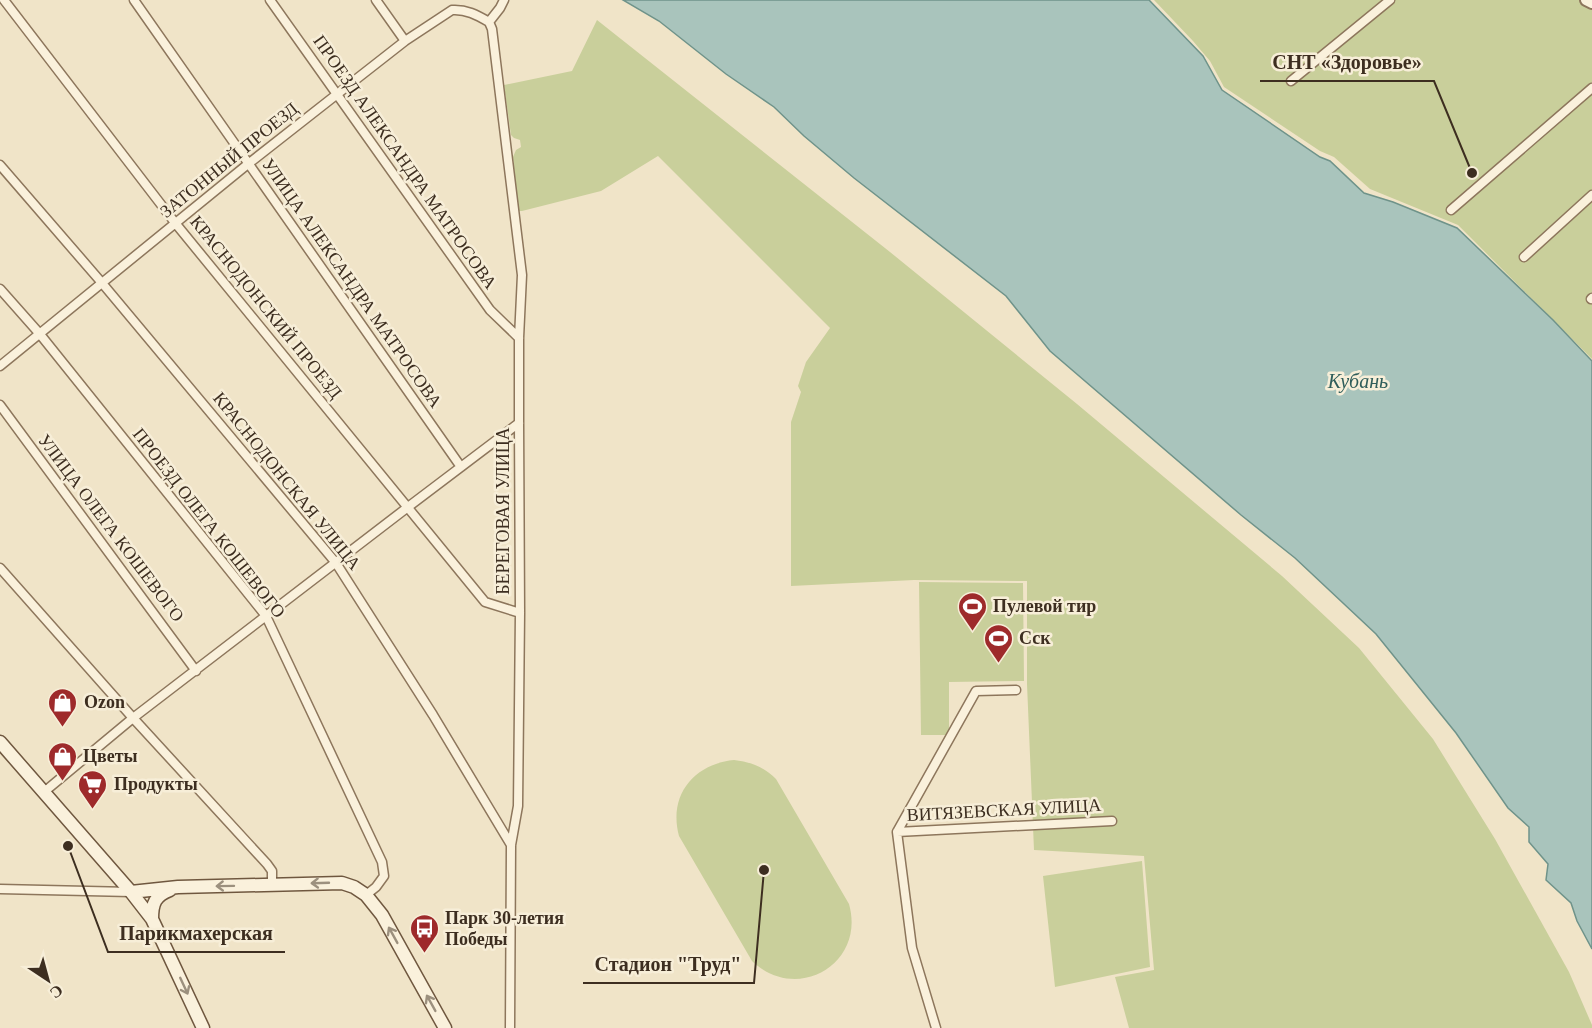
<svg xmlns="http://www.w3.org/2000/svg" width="1592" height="1028" viewBox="0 0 1592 1028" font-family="Georgia,serif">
<rect width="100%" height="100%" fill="#f0e4c8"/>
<path fill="#c9cf9b" d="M1154,0h438v359l-134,-134 -88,-36 -36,-32 -14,-6 -96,-64 -14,-26 -17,-20z
M597,20l293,232 187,152 205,172 77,72 74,91 62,100 74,133 23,53v3h-463l-14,-51 39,-7 -10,-114 -110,-6 -7,-166v-103l-113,-1 -123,6v-164l10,-30 -3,-6 8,-24 24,-34 -172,-172 -57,35 -79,20h-3l-2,-3 -4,-51 3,-7 5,-3 -1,-7 -6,-2 -3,-3 -7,-50 68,-14z
M919,582l104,1 1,98 -75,1v53h-28z
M734,760c17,2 30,7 42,19l73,125c17,60 -52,100 -97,57l-73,-125c-11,-41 15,-72 55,-76z
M1142,861l8,106 -95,20 -12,-111z"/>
<path fill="#a9c4bc" stroke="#6f938a" stroke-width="1.5" d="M623,0h526l54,56 19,34 98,67 10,4 34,32 29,9 64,26 96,92 39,41v588l-15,-28 -6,-18 -25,-23 2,-16 -19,-22v-15l-21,-19 -52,-75 -80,-99 -81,-76 -54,-43 -191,-164 -44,-55 -152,-118 -50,-42 -30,-29 -48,-33 -67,-53z"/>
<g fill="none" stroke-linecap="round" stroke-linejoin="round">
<defs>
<path id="minor" d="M4,0l172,224 309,378 35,11
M134,0l327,467
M270,0l220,310 29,28
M376,0l29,41
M489,22l3,7 30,246 -3,63v85l1,190 -2,193 -7,39 -1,183
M489,22l11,-14 4,-8
M1291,81l99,-81
M0,165l102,118 234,280 97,152 78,130
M1451,210l141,-122
M1524,257l68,-62
M0,289l39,44 227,283 116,246 2,14 -8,11 -10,8
M1591,299l1,-1
M0,366l248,-202 88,-69 69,-54 47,-31c14,-1 25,5 37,12
M0,405l196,266
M0,568l133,150 134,146 5,7v14
M44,792l89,-74 275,-211 111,-84
M897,832l215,-11
M0,889l131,3
M936,1028l-24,-80 -15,-116 79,-141 40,-1"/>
<path id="tertiary" d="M1586,0l6,3"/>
<path id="secondary" d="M0,742l131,150 21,27 51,109
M131,892l47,-5 164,-4 12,4 12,8 16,20 63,113
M152,919c0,-16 3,-23 18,-29"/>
</defs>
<use href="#minor" stroke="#8d765c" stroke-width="11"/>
<use href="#tertiary" stroke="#8d765c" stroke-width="14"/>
<use href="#secondary" stroke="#6f573f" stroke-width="15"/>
<use href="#minor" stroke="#faf1dc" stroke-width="8"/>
<use href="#tertiary" stroke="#faf1dc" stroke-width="10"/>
<use href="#secondary" stroke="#faf1dc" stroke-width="12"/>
</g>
<defs><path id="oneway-shaft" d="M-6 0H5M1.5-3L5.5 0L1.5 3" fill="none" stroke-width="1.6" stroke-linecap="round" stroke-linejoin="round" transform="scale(1.5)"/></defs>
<g stroke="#9c907e">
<use href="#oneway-shaft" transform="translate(320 883) rotate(178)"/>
<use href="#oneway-shaft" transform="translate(225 886) rotate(179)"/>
<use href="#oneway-shaft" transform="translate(393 935) rotate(-119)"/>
<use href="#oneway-shaft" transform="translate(184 986) rotate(65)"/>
<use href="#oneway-shaft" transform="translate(431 1003) rotate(-119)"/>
</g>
<defs>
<symbol id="stadium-pin" viewBox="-11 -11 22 30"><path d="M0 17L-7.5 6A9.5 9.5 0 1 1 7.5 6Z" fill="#9e2a2b" stroke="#f7eed8"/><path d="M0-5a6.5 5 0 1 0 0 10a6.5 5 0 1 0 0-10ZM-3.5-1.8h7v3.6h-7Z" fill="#fff"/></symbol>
<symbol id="shop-pin" viewBox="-11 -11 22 30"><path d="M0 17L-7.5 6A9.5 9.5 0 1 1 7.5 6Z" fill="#9e2a2b" stroke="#f7eed8"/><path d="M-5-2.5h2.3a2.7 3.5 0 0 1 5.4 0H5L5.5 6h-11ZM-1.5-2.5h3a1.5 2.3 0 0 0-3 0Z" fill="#fff"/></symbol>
<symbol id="supermarket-pin" viewBox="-11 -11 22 30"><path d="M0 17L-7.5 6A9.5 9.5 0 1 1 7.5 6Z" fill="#9e2a2b" stroke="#f7eed8"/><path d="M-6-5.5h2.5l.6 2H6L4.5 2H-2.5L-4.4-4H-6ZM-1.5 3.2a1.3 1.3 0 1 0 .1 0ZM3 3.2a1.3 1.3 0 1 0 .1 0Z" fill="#fff"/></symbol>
<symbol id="bus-pin" viewBox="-11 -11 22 30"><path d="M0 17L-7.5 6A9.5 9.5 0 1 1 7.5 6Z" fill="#9e2a2b" stroke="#f7eed8"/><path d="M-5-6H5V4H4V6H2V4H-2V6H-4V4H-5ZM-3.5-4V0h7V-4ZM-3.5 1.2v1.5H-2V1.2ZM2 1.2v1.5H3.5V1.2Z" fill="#fff"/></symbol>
</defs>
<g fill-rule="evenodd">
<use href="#stadium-pin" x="956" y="590" width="33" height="45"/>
<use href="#stadium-pin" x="982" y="622" width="33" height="45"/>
<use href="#shop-pin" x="46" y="686" width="33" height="45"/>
<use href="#shop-pin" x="46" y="740" width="33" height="45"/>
<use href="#supermarket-pin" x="76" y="768" width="33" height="45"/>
<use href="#bus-pin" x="408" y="912" width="33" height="45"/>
</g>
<g text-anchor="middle" stroke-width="5" stroke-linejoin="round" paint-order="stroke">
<g font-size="18" fill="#3d2e20" stroke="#f7eed8">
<text transform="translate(229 160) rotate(-39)" y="6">ЗАТОННЫЙ ПРОЕЗД</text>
<text transform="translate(405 162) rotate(55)" y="6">ПРОЕЗД АЛЕКСАНДРА МАТРОСОВА</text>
<text transform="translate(352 283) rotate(55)" y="6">УЛИЦА АЛЕКСАНДРА МАТРОСОВА</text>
<text transform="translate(266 307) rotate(51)" y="6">КРАСНОДОНСКИЙ ПРОЕЗД</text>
<text transform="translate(287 481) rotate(51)" y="6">КРАСНОДОНСКАЯ УЛИЦА</text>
<text transform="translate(503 511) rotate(-90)" y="6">БЕРЕГОВАЯ УЛИЦА</text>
<text transform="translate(209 523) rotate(52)" y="6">ПРОЕЗД ОЛЕГА КОШЕВОГО</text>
<text transform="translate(111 528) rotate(53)" y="6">УЛИЦА ОЛЕГА КОШЕВОГО</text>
<text transform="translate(1004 810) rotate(-3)" y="6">ВИТЯЗЕВСКАЯ УЛИЦА</text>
</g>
<g font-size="18" font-weight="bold" fill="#3d2e20" stroke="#f7eed8" text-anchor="start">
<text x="993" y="612">Пулевой тир</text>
<text x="1019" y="644">Сск</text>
<text x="84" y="708">Ozon</text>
<text x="83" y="762">Цветы</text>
<text x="114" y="790">Продукты</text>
<text x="445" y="924">Парк 30-летия<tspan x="445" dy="21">Победы</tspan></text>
</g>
<g font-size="20" font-style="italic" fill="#2f5d5a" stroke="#f7eed8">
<text x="1358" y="388">Кубань</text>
</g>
</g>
<path fill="none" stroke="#3d2e20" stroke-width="2" d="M1472 173L1434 81H1260M68 846L108 952H285M764 870L754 983H583"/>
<g fill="#3d2e20" stroke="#f7eed8" stroke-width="2">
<circle cx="1472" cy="173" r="6"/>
<circle cx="68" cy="846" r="6"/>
<circle cx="764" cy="870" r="6"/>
</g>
<g font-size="20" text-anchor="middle" font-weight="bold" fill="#3d2e20" stroke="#f7eed8" stroke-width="5" stroke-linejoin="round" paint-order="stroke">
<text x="1347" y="69">СНТ «Здоровье»</text>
<text x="196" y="940">Парикмахерская</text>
<text x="668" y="971">Стадион "Труд"</text>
</g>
<g transform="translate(48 980) rotate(144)" stroke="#f7eed8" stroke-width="4.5" paint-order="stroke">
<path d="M0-4.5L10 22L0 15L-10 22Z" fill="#3d2e20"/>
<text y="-9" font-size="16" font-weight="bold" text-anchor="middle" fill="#3d2e20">С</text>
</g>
</svg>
